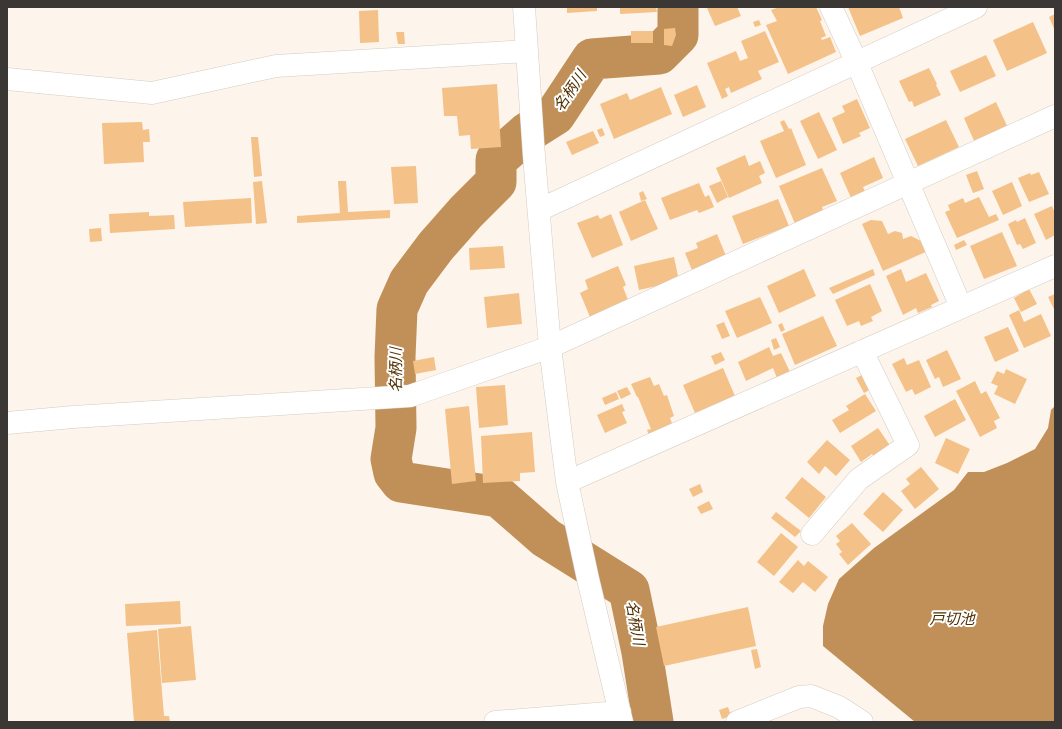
<svg xmlns="http://www.w3.org/2000/svg" width="1062" height="729" viewBox="0 0 1062 729" font-family="Bitter,'Noto Sans JP',serif">
<rect width="100%" height="100%" fill="#fdf4eb"/>
<path fill="#c19058" d="M1055,406v316h-140l-92,-76v-20l5,-22 11,-25 35,-31 80,-58 14,-18h16l23,-9 28,-14 13,-21 3,-18z"/>
<g fill="none" stroke-linecap="round" stroke-linejoin="round">
<path stroke="#c19058" stroke-width="41" d="M653,722l-11,-70 -13,-62 -83,-52 -47,-41 -98,-15 -7,-9 -3,-14 5,-31 -1,-71 2,-48 12,-27 27,-36 30,-34 30,-30v-22l32,-28 27,-17 37,-56 67,-5 19,-19v-28"/>
</g>
<path fill="#f4c188" d="M567,7h30v4l-30,2z
M620,7h36l1,5 -37,2z
M709,7h28l4,9 -26,10 -8,-18z
M779,7h37l6,13 -2,1 6,15 -5,2 1,2 8,-3 6,15 -48,22 -22,-49 11,-4 -6,-11z
M848,7h51l4,11 -43,18z
M378,10l1,32 -19,1 -1,-32z
M1055,14v17l-6,-14z
M759,20l2,5 -6,2 -2,-5z
M1033,22l14,31 -40,18 -14,-31z
M675,28l1,7 -4,11 -8,-1v-16z
M631,31h22v12h-22z
M765,31l14,31 -21,9 4,8 -31,14 -2,-6 -4,2 3,7 -6,3 -15,-36 29,-12 4,10 8,-3 -7,-17z
M396,32h8l1,12h-7z
M986,55l10,21 -36,16 -10,-21z
M929,68l8,16 -1,1 5,10 -27,12 -2,-6 -3,1 -10,-21z
M497,84l4,63 -30,2 -1,-14 -11,1 -2,-20h-13l-2,-28z
M697,85l9,22 -23,10 -9,-22z
M661,87l11,27 -58,25 -14,-35 27,-11 3,7z
M857,99l13,29 -11,5 2,3 -18,8 -11,-26 13,-6 -3,-6z
M996,102l12,26 -33,15 -11,-25z
M819,112l18,38 -19,9 -18,-38z
M784,120l5,9 2,-1 15,37 -30,13 -16,-37 24,-10 -4,-9z
M946,120l13,27 -41,19 -13,-27z
M142,122l1,8 6,-1 1,13h-7l1,20 -40,2 -2,-41z
M602,128l3,7 -5,2 -3,-7z
M593,131l6,12 -27,12 -6,-13z
M251,137h7l4,39 -8,1z
M745,155l4,11 11,-5 5,12 -6,3 3,7 -33,15 -13,-30z
M874,157l9,21 -20,9 3,7 -14,6 -12,-27z
M416,166l2,37 -24,1 -3,-37z
M822,168l15,33 -15,6 2,7 -28,12 -17,-40z
M977,171l7,18 -11,4 -7,-18z
M1039,172l10,22 -20,8 -11,-24 12,-5 1,2z
M262,181l5,42 -11,1 -3,-42z
M338,181h8l2,31 42,-2v8l-93,5v-7l43,-3z
M721,181l7,16 -11,6 -8,-17z
M1012,182l10,24 -19,9 -11,-24z
M699,183l6,14 4,-2 5,12 -15,6 -2,-3 -27,10 -9,-22z
M643,191l4,8 -6,2 -2,-8z
M979,197l10,20 7,-3 3,6 -42,18 -12,-26 5,-2 -2,-5 15,-7 2,5z
M251,198l1,25 -67,4 -2,-25z
M778,199l11,27 -46,18 -11,-28z
M645,200l13,29 -27,12 -12,-29z
M1052,206l3,7v22l-9,5 -12,-26z
M149,212v4l25,-1 1,14 -65,4 -1,-19z
M611,214l12,31 -31,13 -15,-35 21,-8 2,4z
M1025,218l11,25 -13,6 -3,-5 -3,1 -9,-21 8,-4 1,2z
M871,220l11,1 6,13 7,-3 7,2 1,6 8,-3 16,8 3,6 -47,21 -21,-47z
M101,228l1,13 -12,1 -1,-13z
M1002,232l15,34 -33,13 -14,-33z
M717,234l9,22 -34,14 -7,-17 13,-5 -2,-5z
M964,240l3,5 -11,5 -2,-5z
M503,246l2,22 -35,2 -1,-22z
M674,257l5,24 -40,9 -5,-24z
M618,266l8,19 -3,2 5,13 -38,17 -10,-24 8,-4 -3,-9z
M804,269l12,27 -37,17 -12,-27z
M873,269l2,6 -42,19 -4,-6z
M901,269l5,13 20,-9 13,28 -8,4 1,2 -14,6 -2,-5 -13,7 -17,-39z
M870,284l12,27 -11,6 2,4 -12,5 -2,-5 -12,5 -12,-26z
M1029,289l8,15 -16,8 -7,-14z
M519,293l3,31 -35,4 -3,-31z
M1055,294v17l-7,-14z
M760,297l12,26 -35,15 -12,-27z
M1019,310l5,12 17,-8 10,22 -27,12 -15,-33z
M823,316l14,30 -42,19 -13,-31z
M724,322l6,14 -8,3 -6,-14z
M782,323l3,7 -4,2 -3,-7z
M1008,327l11,24 -24,11 -11,-25z
M776,338l4,9 -6,3 -3,-10z
M769,347l4,9 8,-3 9,19 -13,6 -4,-10 -27,13 -8,-19z
M947,350l14,29 -18,8 -4,-10 -4,2 -9,-19z
M721,352l4,8 -10,5 -4,-9z
M434,357l2,13 -21,4 -2,-13z
M904,358l3,7 12,-5 12,27 -16,8 -3,-6 -6,3 -14,-28z
M723,368l12,28 -40,17 -12,-28z
M1006,369l21,10 -12,25 -21,-10 4,-8 -7,-3 6,-12 7,3z
M866,373l7,15 -9,5 -8,-15z
M650,377l4,9 5,-2 5,12 3,-1 7,21 -4,2 3,8 -24,10 -2,-6 4,-1 -13,-32h-1l-6,-13z
M975,381l6,13 5,-3 14,27 -6,3 3,7 -17,9 -24,-46z
M505,385l3,40 -29,3 -3,-41z
M627,387l4,7 -10,5 -4,-8z
M616,392l3,7 -14,6 -3,-7z
M865,394l11,17 -36,22 -8,-13 17,-10 -3,-4z
M955,399l11,21 -31,17 -11,-21z
M622,404l3,7 -3,1 5,11 -22,10 -8,-18z
M469,406l7,75 -24,3 -7,-75z
M878,428l13,19 -16,11 -3,-4 -11,8 -10,-16z
M532,432l3,40 -15,1v8l-37,2 -2,-47z
M946,438l24,11 -12,25 -23,-11z
M827,440l23,20 -14,16 -11,-10 -6,8 -12,-12z
M921,467l18,22 -24,20 -14,-18 9,-7 -4,-5z
M802,477l24,20 -17,21 -24,-20z
M700,484l3,8 -10,5 -4,-8z
M883,492l20,18 -20,22 -20,-18z
M709,501l4,8 -12,5 -4,-7z
M776,512l25,19 -6,6 -24,-19z
M852,523l19,21 -23,21 -9,-11 3,-2 -6,-8 4,-3 -4,-5z
M781,533l17,14 -24,29 -17,-14z
M798,560l6,6 4,-5 20,16 -13,15 -12,-10 -10,11 -14,-11z
M180,601l1,23 -55,2 -1,-22z
M748,607l8,39 -92,20 -8,-39z
M191,626l5,54 -34,3 -4,-54z
M157,630l7,86h5l1,6h-36l-7,-89z
M757,649l4,18 -6,2 -4,-19z
M728,707l3,9 -9,3 -3,-9z"/>
<g fill="none" stroke-linecap="round" stroke-linejoin="round">
<defs>
<path id="minor" d="M524,7l10,149 16,191 17,135 21,97 34,143
M831,7l25,54 105,246
M7,79l145,14 124,-27 251,-15
M539,210l437,-203
M7,423l66,-6 337,-21 140,-49 505,-231
M567,482l488,-216
M812,534l47,-55 49,-34 -46,-94
M495,722l125,-10
M737,722l62,-25 12,-1 28,11 23,15"/>
</defs>
<use href="#minor" stroke="#d4ccc3" stroke-width="23"/>
<use href="#minor" stroke="#fff" stroke-width="22"/>
</g>
<g text-anchor="middle" stroke-width="4" stroke-linejoin="round" paint-order="stroke">
<g font-size="15" font-style="italic" fill="#502f00" stroke="#fff">
<text transform="translate(570 91) rotate(-56)" y="5">名柄川</text>
<text transform="translate(396 370) rotate(-90)" y="5">名柄川</text>
<text x="952" y="624">戸切池</text>
<text transform="translate(635 623) rotate(80)" y="5">名柄川</text>
</g>
</g>
<rect width="1062" height="729" fill="none" stroke="#3b3734" stroke-width="16"/>
</svg>
